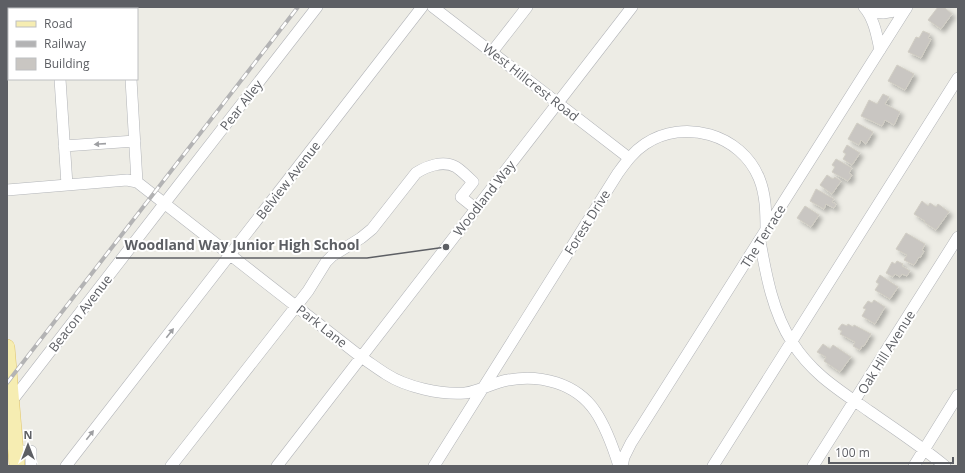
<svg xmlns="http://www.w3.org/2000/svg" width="965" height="473" viewBox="0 0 965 473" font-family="'Open Sans',sans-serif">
<defs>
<filter id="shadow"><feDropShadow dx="3.5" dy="3.5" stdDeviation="2" flood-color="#0004"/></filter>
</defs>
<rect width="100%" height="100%" fill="#edece5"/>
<path fill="#c9c6c2" stroke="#d1cec4" filter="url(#shadow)" d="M938,7l7,1 7,6 -11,15 -13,-9z
M923,31l7,3 -2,4 3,1 -10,19 -13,-6 8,-15 3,1z
M897,65l17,9 -9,16 -17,-9z
M883,94l6,3 -4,7 15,8 -6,13 -9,-5 -3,6 -21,-10 8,-16 8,4z
M857,123l16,9 -7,12 -5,-4 -2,5 -11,-6z
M847,145l13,8 -8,12 -9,-6 3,-5 -3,-2z
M836,159l16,9 -3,5 3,2 -4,6 -16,-9 3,-5 -3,-2z
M827,175l6,4 2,-2 6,4 -9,13 -12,-9z
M816,189l18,10 -2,3 4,2 -2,4 -8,-4 -2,5 -14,-8z
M922,201l6,5 2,-3 6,4 2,-3 11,8 -13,18 -12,-8 1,-1 -11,-7z
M805,206l14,9 -8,12 -14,-9z
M906,233l19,11 -3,6 2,1 -4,7 -1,-1 -5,8 -10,-5 3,-5 -11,-6z
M897,261l6,3 -1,2 8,5 -3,5 -5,-2 -2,3 -5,-3 -2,3 -7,-4 6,-11 3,2z
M880,275l18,12 -8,12 -15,-9 4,-6 -3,-2z
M874,300l11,7 -10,17 -13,-8 4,-7 -3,-1 5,-7 4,2z
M842,324l5,2 1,-2 5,3 1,-2 17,9 -7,12h-2l-2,4 -7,-4 2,-4 -15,-8 2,-3 -4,-2z
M823,344l7,5 3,-4 18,12 -11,15 -16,-11 2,-4 -9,-5z"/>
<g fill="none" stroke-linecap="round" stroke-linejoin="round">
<defs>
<path id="minor" d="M54,7l1,2
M126,7v2
M433,7l196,151
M864,7c10,11 13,29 16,43
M868,12l15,1 23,-4
M492,52l35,-45
M60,79l7,106
M131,79l6,103
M64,146l71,-5
M7,190l120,-10 10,2 224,175c9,6 17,12 25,17 20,13 55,21 79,19 15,-2 29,-11 43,-13 32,-6 68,3 87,31 11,16 18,36 24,55
M760,241c6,34 13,72 32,101 20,32 47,48 77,69 26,18 52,35 76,55
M11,402l153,-198 153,-197
M15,451h16v15
M66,466l356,-459
M171,466l137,-175 18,-29 6,-6 29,-18 11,-9 44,-56c11,-7 27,-13 40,-6 6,4 12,10 17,15l-12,15 15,12
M277,466l355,-459
M434,466l184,-293c8,-11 15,-21 27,-29 39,-26 96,-10 114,34 7,17 7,35 7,54
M622,466l2,-9 7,-14 276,-436
M713,466l245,-388
M813,466l145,-229
M914,466l44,-71"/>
<path id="major" d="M7,347l10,119"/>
</defs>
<use href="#minor" stroke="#b2b4b8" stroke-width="12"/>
<use href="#major" stroke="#e1c56a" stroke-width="16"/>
<use href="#minor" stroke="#fff" stroke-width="11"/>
<use href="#major" stroke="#f6edb2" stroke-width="15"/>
<defs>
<path id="rail" d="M7,383l291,-376"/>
</defs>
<use href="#rail" stroke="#b3b3b4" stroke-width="4"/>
<use href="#rail" stroke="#fff" stroke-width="2.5" stroke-dasharray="8" stroke-linecap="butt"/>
</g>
<defs><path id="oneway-solid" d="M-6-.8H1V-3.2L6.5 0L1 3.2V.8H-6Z"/></defs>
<g fill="#9e9fa2">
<use href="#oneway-solid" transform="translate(100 144) rotate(176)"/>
<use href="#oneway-solid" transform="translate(170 333) rotate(-52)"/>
<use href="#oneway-solid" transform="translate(90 435) rotate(-52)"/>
</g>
<g text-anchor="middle" stroke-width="4" stroke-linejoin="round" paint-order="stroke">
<g font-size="13" fill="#5d5f64" stroke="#fff">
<text transform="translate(531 82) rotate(38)" y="5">West Hillcrest Road</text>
<text transform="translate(241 105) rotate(-52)" y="5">Pear Alley</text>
<text transform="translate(288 180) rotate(-52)" y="5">Belview Avenue</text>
<text transform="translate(484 198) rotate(-52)" y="5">Woodland Way</text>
<text transform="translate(587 222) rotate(-58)" y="5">Forest Drive</text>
<text transform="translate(763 236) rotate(-58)" y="5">The Terrace</text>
<text transform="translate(80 313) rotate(-52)" y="5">Beacon Avenue</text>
<text transform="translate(322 326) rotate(38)" y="5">Park Lane</text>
<text transform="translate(886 352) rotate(-58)" y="5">Oak Hill Avenue</text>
</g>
</g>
<path fill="none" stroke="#5d5f64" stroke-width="1.5" d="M446 247L367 258H116"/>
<circle fill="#5d5f64" stroke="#fff" stroke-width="1.5" cx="446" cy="247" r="4"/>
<g font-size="14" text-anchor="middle" font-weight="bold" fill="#5d5f64" stroke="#fff" stroke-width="4" stroke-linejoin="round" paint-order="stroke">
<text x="242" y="250">Woodland Way Junior High School</text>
</g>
<rect width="965" height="473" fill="none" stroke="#5d5f64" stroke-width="16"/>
<rect x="8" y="8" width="130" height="72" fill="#ffffff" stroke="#bebfc1"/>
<rect x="16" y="21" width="20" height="6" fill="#f6edb2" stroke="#bebfc1"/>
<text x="44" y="28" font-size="12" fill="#5d5f64">Road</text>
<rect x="16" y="41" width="20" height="6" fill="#b3b3b4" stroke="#bebfc1"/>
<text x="44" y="48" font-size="12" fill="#5d5f64">Railway</text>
<rect x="16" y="58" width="20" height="12" fill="#c9c6c2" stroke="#bebfc1"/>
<text x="44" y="68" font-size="12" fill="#5d5f64">Building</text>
<g transform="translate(28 445)" stroke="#ffffff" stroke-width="3" paint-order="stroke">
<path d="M0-3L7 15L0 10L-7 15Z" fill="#5d5f64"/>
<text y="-6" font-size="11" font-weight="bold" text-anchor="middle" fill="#5d5f64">N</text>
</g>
<path d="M829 457v6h124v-6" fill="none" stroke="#5d5f64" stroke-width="2"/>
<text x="835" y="457" font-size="12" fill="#5d5f64" stroke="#ffffff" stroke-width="3" paint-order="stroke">100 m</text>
</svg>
